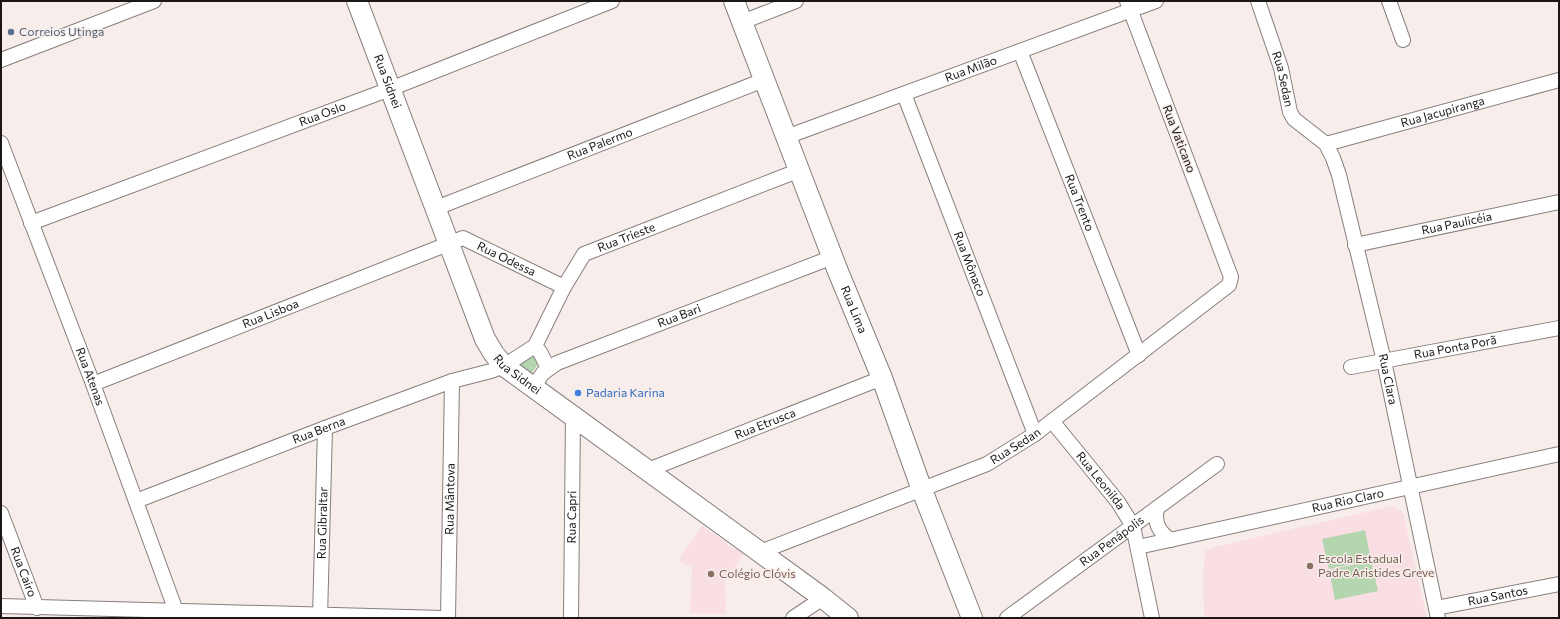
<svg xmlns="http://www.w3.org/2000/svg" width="1560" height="619" viewBox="0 0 1560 619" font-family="Commissioner,sans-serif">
<rect width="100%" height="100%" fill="#f7eeeb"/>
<path fill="#f9dee4" d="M1392,506l11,6 24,106h-223l-1,-38 2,-29 9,-4z
M702,526l18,12 11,9 13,6 -19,29 1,32 -36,-1 2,-46 -14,-7z"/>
<path fill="#b4d6af" d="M534,354l5,9 -8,11 -12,-9v-2z
M1365,530l6,30 -42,9 -7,-30z
M1371,561l7,30 -43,9 -6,-30z"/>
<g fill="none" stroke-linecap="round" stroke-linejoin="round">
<defs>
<g id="street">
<path id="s1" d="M1258,1l23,67 9,44 4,7 32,25 7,14 6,17 45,186 54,257"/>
<path d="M1389,1l14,39"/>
<path d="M742,22l54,-21"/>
<path id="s2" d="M1020,51l119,304"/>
<path d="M1,60l153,-59"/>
<path id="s3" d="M904,94l131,340"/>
<path id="s4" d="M786,137l370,-136"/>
<path id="s5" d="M1,143l92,241 83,227"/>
<path id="s6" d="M1326,144l233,-64"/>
<path id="s7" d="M436,208l328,-128"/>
<path id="s8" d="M31,223l359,-134 222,-88"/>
<path id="s9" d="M1355,245l204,-43"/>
<path d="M535,346l5,6 8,16"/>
<path id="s10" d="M1351,367l208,-39"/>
<path id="s11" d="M93,384l370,-146 101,49"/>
<path id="s12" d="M534,386l9,-13 14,-10 276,-106"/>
<path id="s13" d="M1052,421l66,81 15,24 19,92"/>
<path id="s14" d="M648,470l234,-92"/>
<path id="s15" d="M136,501l189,-73 127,-47 39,-10 13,-5 31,-20 29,-59 20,-33 216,-84"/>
<path d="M1157,508c-3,14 1,24 14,32"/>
<path id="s16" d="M1,513l36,95"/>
<path id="s17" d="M1138,547l421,-93"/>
<path id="s18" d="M760,552l227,-88 48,-30 194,-149 2,-8 -104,-276"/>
<path d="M1,606l442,12"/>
<path id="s19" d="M1436,608l123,-24"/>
<path id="s20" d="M320,618l5,-190"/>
<path id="s21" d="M448,618l4,-237"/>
<path id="s22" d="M571,618l2,-203"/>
<path d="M793,618l30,-20"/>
<path id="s23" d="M1007,618l210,-154"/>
</g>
<g id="secondary">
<path id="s24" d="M357,1l128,338 9,15 10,12 319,232 25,20"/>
<path id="s25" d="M734,1l103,268 45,109 40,112 50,128"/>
</g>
</defs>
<use href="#street" stroke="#877f7c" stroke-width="16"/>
<use href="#secondary" stroke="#877f7c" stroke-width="22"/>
<use href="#street" stroke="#fff" stroke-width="14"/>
<use href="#secondary" stroke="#fff" stroke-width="20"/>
</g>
<circle fill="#5c6f8a" stroke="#f7eeeb" stroke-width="1.5" cx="11" cy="32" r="4"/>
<circle fill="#3f7fe0" stroke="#f7eeeb" stroke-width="1.5" cx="578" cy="393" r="4"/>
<g fill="#8d6e63" stroke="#f7eeeb" stroke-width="1.5">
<circle cx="1310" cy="566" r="4"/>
<circle cx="711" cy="574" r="4"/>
</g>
<g text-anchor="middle" stroke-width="3" stroke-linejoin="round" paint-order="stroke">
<g font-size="12" fill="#4e5e75" stroke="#f7eeeb" text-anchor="start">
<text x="19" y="36">Correios Utinga</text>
</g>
<g font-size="12" fill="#1a1716" stroke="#f7eeeb">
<text dy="4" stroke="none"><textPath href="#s4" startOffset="197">Rua Milão</textPath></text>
<text dy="4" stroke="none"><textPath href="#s1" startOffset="82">Rua Sedan</textPath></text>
<text dy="4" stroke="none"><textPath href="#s24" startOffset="86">Rua Sidnei</textPath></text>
<text dy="4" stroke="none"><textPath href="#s6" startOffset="121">Rua Jacupiranga</textPath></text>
<text dy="4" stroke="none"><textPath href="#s8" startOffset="311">Rua Oslo</textPath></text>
<text transform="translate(1179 139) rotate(69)" y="4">Rua Vaticano</text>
<text dy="4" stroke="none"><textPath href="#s7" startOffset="176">Rua Palermo</textPath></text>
<text dy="4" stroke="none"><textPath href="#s2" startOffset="163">Rua Trento</textPath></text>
<text dy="4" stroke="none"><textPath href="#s9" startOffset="104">Rua Paulicéia</textPath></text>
<text dy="4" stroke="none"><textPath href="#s15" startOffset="579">Rua Trieste</textPath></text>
<text dy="4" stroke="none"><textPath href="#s11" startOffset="446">Rua Odessa</textPath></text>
<text dy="4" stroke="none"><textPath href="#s3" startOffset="182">Rua Mônaco</textPath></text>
<text dy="4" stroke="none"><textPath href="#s25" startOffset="331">Rua Lima</textPath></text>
<text dy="4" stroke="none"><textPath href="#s11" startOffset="191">Rua Lisboa</textPath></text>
<text dy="4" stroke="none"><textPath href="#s12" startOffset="164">Rua Bari</textPath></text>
<text dy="4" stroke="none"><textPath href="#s10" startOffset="106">Rua Ponta Porã</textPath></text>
<text dy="4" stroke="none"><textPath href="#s24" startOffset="410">Rua Sidnei</textPath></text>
<text dy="4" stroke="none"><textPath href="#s5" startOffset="250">Rua Atenas</textPath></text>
<text dy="4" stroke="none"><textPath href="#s1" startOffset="408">Rua Clara</textPath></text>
<text dy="4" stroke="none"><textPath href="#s14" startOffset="126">Rua Etrusca</textPath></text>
<text dy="4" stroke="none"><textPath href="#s15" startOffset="196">Rua Berna</textPath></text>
<text dy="4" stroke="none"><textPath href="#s18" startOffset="277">Rua Sedan</textPath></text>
<text dy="4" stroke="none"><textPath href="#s13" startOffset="77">Rua Leonilda</textPath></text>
<text dy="4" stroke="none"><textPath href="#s21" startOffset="119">Rua Mântova</textPath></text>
<text dy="4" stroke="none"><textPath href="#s17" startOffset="215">Rua Rio Claro</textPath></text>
<text dy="4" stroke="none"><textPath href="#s22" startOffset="101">Rua Capri</textPath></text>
<text dy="4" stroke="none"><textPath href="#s20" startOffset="95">Rua Gibraltar</textPath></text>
<text dy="4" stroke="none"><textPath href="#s23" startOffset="130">Rua Penápolis</textPath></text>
<text dy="4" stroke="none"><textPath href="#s16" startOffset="63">Rua Cairo</textPath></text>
<text dy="4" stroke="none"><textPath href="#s19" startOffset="63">Rua Santos</textPath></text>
</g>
<g font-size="12" fill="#366cbe" stroke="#f7eeeb" text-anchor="start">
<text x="586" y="397">Padaria Karina</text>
</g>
<g font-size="12" fill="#785e54" stroke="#f7eeeb" text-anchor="start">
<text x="1318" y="563">Escola Estadual<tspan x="1318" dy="14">Padre Aristides Greve</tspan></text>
<text x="719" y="578">Colégio Clóvis</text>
</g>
</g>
<rect width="1560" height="619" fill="none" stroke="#1a1716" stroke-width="4"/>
</svg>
